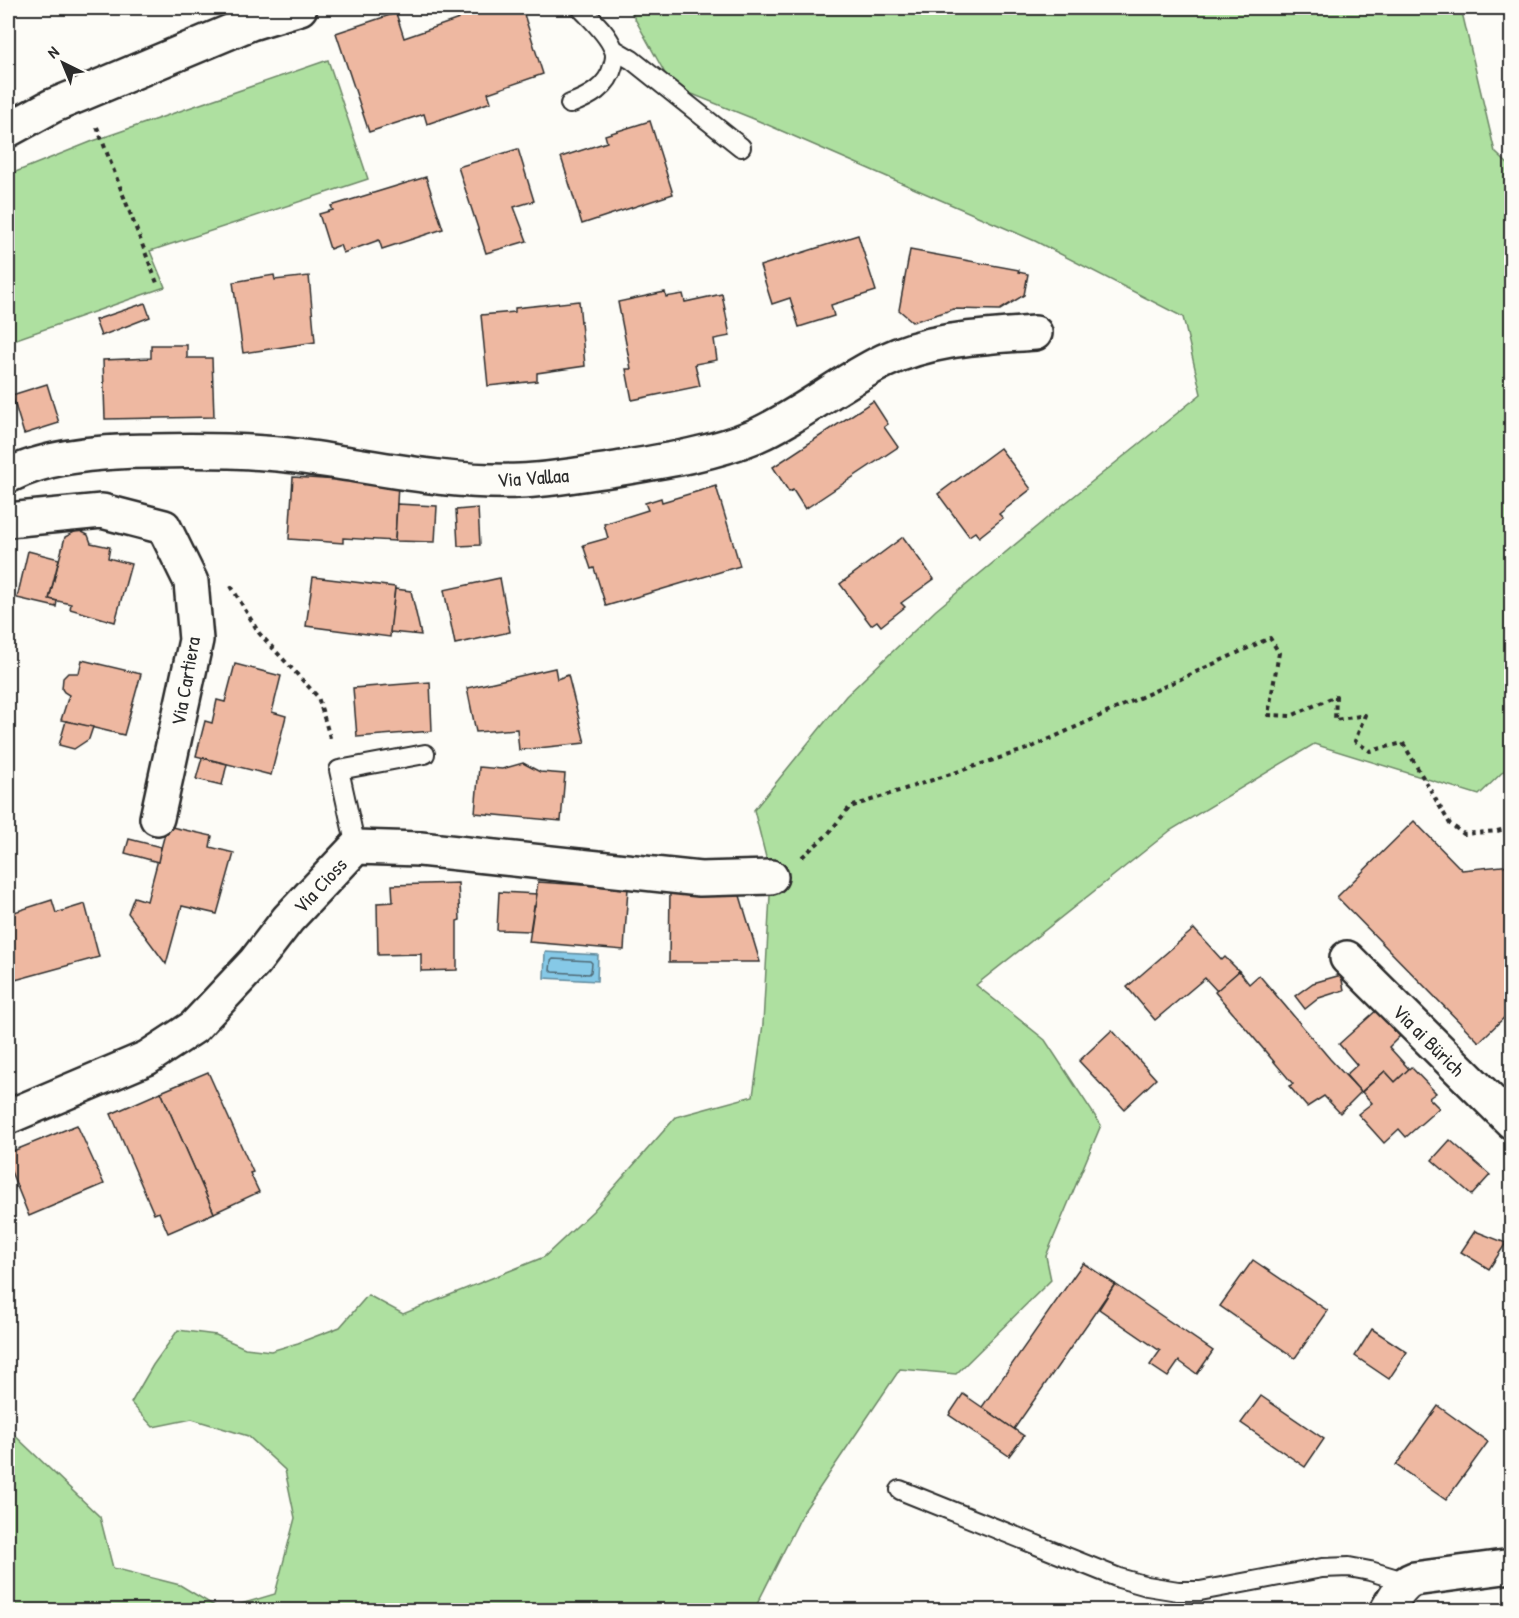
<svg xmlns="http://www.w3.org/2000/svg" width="1519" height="1618" font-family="'Patrick Hand',sans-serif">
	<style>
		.green { fill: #aee0a0; stroke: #6c8666; stroke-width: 1.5 }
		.water { fill: #86c9e7; stroke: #628a9c; stroke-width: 1.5 }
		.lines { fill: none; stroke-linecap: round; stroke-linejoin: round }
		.shore { stroke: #4f6a76; stroke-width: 1.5 }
		.building { fill: #eeb8a1; stroke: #2b2b2b; stroke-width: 1.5 }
		.lane-casing { stroke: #2b2b2b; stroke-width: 22 }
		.street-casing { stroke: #2b2b2b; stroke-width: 38 }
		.path { stroke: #2b2b2b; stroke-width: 4; stroke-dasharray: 4.5 4.5; stroke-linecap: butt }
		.lane { stroke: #fdfcf7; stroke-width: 18 }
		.street { stroke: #fdfcf7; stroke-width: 33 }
		.labels { text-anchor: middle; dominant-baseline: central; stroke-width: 5; stroke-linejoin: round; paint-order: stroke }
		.street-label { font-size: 20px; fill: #2b2b2b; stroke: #fdfcf7 }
	</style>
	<rect width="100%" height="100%" fill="#fdfcf7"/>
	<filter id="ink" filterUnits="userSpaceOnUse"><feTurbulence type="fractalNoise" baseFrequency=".0167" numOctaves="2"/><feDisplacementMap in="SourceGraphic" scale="12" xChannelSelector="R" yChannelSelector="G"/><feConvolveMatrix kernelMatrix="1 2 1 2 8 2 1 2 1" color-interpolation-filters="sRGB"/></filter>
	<g filter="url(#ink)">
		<!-- green -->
		<g class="green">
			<path d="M 629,8 L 1461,8 L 1495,152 L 1511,167 L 1511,764 L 1479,795 L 1314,744 L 1171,830 L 976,985 L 1045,1040 L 1101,1125 L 1046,1256 L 1051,1280 L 956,1374 L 900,1369 L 804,1511 L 754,1610 L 8,1610 L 8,1429 L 100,1517 L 113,1568 L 180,1585 L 221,1610 L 275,1594 L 295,1518 L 285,1470 L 248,1436 L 192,1419 L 153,1427 L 131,1403 L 153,1365 L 178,1330 L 216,1335 L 245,1348 L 271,1351 L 298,1343 L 340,1327 L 368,1295 L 403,1314 L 544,1257 L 593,1211 L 676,1117 L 753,1096 L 763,1024 L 771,877 L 754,810 L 846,696 L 936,610 L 1053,513 L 1201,394 L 1183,317 L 1035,241 L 754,119 L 672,86 Z"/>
			<path d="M 328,60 L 368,179 L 150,251 L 165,287 L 8,342 L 8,175 L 93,141 Z"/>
		</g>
		<!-- water -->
		<path class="water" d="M 545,952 L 598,955 L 597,981 L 544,978 Z"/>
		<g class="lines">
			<!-- shore -->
			<path class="shore" d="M 553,959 L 590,961 L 592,963 L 591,972 L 589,974 L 552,972 L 550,970 L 551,961 Z"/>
		</g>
		<!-- building -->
		<g class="building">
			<path d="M 456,8 L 522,8 L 543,74 L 488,93 L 491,102 L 427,124 L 424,114 L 369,132 L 336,33 L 396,13 L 404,38 L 459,19 Z"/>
			<path d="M 650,121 L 673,194 L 582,224 L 561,157 L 607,142 L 605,135 Z"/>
			<path d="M 518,149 L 534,201 L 514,207 L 527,241 L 486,253 L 458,167 Z"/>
			<path d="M 426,177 L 443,229 L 382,249 L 379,240 L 343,253 L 340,245 L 330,249 L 319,214 L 333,210 L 331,206 Z"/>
			<path d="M 858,235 L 876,291 L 831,305 L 834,316 L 799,327 L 790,298 L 772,304 L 760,266 Z"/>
			<path d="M 910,250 L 1019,270 L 1018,272 L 1028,274 L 1024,295 L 1000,310 L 954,309 L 913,322 L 899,310 Z"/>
			<path d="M 274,275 L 275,280 L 309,276 L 315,342 L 243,353 L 233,282 Z"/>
			<path d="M 665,292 L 666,297 L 683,294 L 685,302 L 722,294 L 730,336 L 714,339 L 717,360 L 695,364 L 700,386 L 632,400 L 626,369 L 631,369 L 618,302 Z"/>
			<path d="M 579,301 L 585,366 L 537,373 L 537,381 L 488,386 L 481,315 L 515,312 L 515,308 Z"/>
			<path d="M 145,303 L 150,317 L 101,336 L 95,320 Z"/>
			<path d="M 151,345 L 187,345 L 187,358 L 212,358 L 214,417 L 105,419 L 103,360 L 151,358 Z"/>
			<path d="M 47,384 L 59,423 L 24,434 L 12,395 Z"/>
			<path d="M 873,401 L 888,424 L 884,427 L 898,447 L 805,509 L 793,490 L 789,492 L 773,467 Z"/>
			<path d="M 1000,448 L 1031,489 L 999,514 L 1003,518 L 979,537 L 975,532 L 969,536 L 938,494 Z"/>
			<path d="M 293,477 L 398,484 L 395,541 L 343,538 L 343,543 L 289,539 Z"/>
			<path d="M 716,486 L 740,566 L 606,606 L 594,568 L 591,569 L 583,545 L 608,538 L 604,524 L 648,510 L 645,503 L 661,498 L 662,502 Z"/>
			<path d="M 397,504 L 437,506 L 435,542 L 395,541 Z"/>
			<path d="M 478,508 L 480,545 L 458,546 L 456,510 Z"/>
			<path d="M 78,530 L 88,535 L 91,543 L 110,547 L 108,558 L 131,564 L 115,622 L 70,609 L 71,604 L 49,599 L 65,537 Z"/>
			<path d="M 903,537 L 934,579 L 901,603 L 905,607 L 881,626 L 877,621 L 871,625 L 840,584 Z"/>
			<path d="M 28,551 L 59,559 L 49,599 L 57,601 L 56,607 L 17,598 Z"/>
			<path d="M 313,577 L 395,587 L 390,637 L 306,626 Z"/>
			<path d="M 500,578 L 510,632 L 455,644 L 444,590 Z"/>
			<path d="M 395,589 L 411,591 L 421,635 L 390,632 Z"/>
			<path d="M 82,660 L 141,674 L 124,735 L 61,720 L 69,695 L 64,692 L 62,689 L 63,678 L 68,673 L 79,673 Z"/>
			<path d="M 235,664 L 281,676 L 272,712 L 286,716 L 271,775 L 196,756 L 205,721 L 212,723 L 217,700 L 225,702 Z"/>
			<path d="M 555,668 L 557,679 L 568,675 L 585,743 L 519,750 L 517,729 L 476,732 L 467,688 Z"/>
			<path d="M 430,682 L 432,731 L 357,737 L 353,688 Z"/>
			<path d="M 66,721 L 93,727 L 89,739 L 74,749 L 59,745 Z"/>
			<path d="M 202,758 L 227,764 L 222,785 L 196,779 Z"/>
			<path d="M 523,763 L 540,772 L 565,774 L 561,821 L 475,813 L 479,767 L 502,769 Z"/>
			<path d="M 1414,821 L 1462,870 L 1512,865 L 1512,1010 L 1479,1042 L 1337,897 Z"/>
			<path d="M 167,826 L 212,836 L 210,847 L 234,853 L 217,914 L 182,906 L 166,964 L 128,913 L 134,897 L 147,901 Z"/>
			<path d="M 129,839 L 161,847 L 158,862 L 125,853 Z"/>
			<path d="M 538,882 L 628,888 L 624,950 L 529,942 Z"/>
			<path d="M 458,883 L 460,920 L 457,921 L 457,970 L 421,971 L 421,954 L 378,955 L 377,903 L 393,902 L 392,885 Z"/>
			<path d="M 670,889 L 738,889 L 760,962 L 669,962 Z"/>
			<path d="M 499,892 L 537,894 L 535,906 L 534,906 L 530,931 L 497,930 Z"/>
			<path d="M 52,900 L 56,913 L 85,904 L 99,957 L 8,982 L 8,914 Z"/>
			<path d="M 1194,929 L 1222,960 L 1225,957 L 1239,971 L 1217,991 L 1205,978 L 1155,1020 L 1127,987 Z"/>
			<path d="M 1239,971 L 1249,984 L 1259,975 L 1330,1059 L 1361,1092 L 1340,1113 L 1324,1096 L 1307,1107 L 1289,1086 L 1293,1084 L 1215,992 Z"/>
			<path d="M 1341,975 L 1344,990 L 1319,998 L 1305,1009 L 1295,996 L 1313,983 Z"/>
			<path d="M 1379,1008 L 1403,1033 L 1389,1047 L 1409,1069 L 1395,1082 L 1385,1071 L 1361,1092 L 1346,1075 L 1357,1065 L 1339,1044 Z"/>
			<path d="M 1112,1030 L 1156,1079 L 1124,1109 L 1079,1061 Z"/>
			<path d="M 1411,1067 L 1436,1093 L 1429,1098 L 1439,1108 L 1406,1137 L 1399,1129 L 1384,1143 L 1358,1114 L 1372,1103 L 1362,1092 L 1385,1071 L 1395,1082 Z"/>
			<path d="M 208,1072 L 253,1172 L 250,1173 L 259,1192 L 214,1213 L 161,1092 Z"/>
			<path d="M 161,1092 L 214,1213 L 168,1233 L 159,1212 L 154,1214 L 111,1114 Z"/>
			<path d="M 77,1125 L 104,1184 L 29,1216 L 8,1164 L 8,1153 Z"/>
			<path d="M 1450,1140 L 1490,1175 L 1472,1195 L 1432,1160 Z"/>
			<path d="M 1475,1231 L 1506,1243 L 1489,1269 L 1461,1252 Z"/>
			<path d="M 1253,1260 L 1328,1311 L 1295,1358 L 1220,1306 Z"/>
			<path d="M 1083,1263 L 1115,1284 L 1014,1429 L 982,1407 Z"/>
			<path d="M 1115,1284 L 1213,1351 L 1197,1374 L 1179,1361 L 1168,1377 L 1150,1365 L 1160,1351 L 1099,1309 Z"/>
			<path d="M 1372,1329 L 1407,1352 L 1389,1379 L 1355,1356 Z"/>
			<path d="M 963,1394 L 1024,1436 L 1009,1456 L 949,1415 Z"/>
			<path d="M 1261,1396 L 1324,1439 L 1305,1467 L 1241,1423 Z"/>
			<path d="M 1438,1406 L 1488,1442 L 1446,1500 L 1396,1465 Z"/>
		</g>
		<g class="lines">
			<defs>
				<g id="lane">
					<path d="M 615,50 L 632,60 L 741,147"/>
					<path d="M 570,104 C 589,97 608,87 613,66 C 615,60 616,53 613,48 C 607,33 592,20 581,8"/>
					<path d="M 356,847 L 339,770 L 425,754"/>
					<path d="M 900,1490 L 1119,1578 L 1147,1586 L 1178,1591 L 1200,1591 L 1322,1568 L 1349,1567 L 1370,1571 L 1407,1582"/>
				</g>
				<g id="street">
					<path d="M 8,130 L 52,106 L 84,93 L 251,23 L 300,8"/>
					<path d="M 8,476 C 48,455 108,451 153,451 C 198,450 242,450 287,455 C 308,457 329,461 350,464 C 406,473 463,483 520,481 C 550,480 580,474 610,470 C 658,462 709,455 755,436 C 800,416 840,382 884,361 C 932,338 984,337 1035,333"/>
					<path d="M 8,520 L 102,511 L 164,527 L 191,582 L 196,640 L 157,818"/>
					<path d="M 1347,958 L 1512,1122"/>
					<path d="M 8,1117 L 147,1058 L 194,1027 L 255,962 L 288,919 L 356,847 L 420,849 L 700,879 L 771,877"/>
					<path d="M 1387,1610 C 1394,1599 1400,1584 1414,1579 L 1512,1566"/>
				</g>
			</defs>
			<!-- lane casing -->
			<use href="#lane" class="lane-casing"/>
			<!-- street casing -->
			<use href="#street" class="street-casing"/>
			<!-- path -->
			<g class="path">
				<path d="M 97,127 L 157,283"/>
				<path d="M 231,586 L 259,633 L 318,697 L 331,741"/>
				<path d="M 802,857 L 827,835 L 850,807 L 1030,748 L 1270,638 L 1279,653 L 1268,715 L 1291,716 L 1336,696 L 1335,720 L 1365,715 L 1355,741 L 1370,751 L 1403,743 L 1450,824 L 1464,834 L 1497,831 L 1512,827"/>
			</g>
			<!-- lane -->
			<use href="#lane" class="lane"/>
			<!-- street -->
			<use href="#street" class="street"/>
		</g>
	</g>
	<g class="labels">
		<!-- street labels -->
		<g class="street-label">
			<text transform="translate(533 477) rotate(-4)">Via Vallaa</text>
			<text transform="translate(185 681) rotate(-80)">Via Cartiera</text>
			<text transform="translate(320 885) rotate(-47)">Via Cioss</text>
			<text transform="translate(1429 1040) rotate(45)">Via ai Bürich</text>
		</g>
	</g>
	<!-- margin -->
	<rect width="1519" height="1618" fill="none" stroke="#fdfcf7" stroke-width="30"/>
	<rect x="15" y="15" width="1489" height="1588" fill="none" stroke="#2b2b2b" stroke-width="2" filter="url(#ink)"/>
	<!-- north arrow -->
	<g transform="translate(63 63) rotate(317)" stroke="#fdfcf7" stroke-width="4.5" paint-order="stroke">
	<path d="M0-4.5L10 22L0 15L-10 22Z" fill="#2b2b2b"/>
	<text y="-9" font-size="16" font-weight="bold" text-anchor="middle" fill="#2b2b2b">N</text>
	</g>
</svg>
